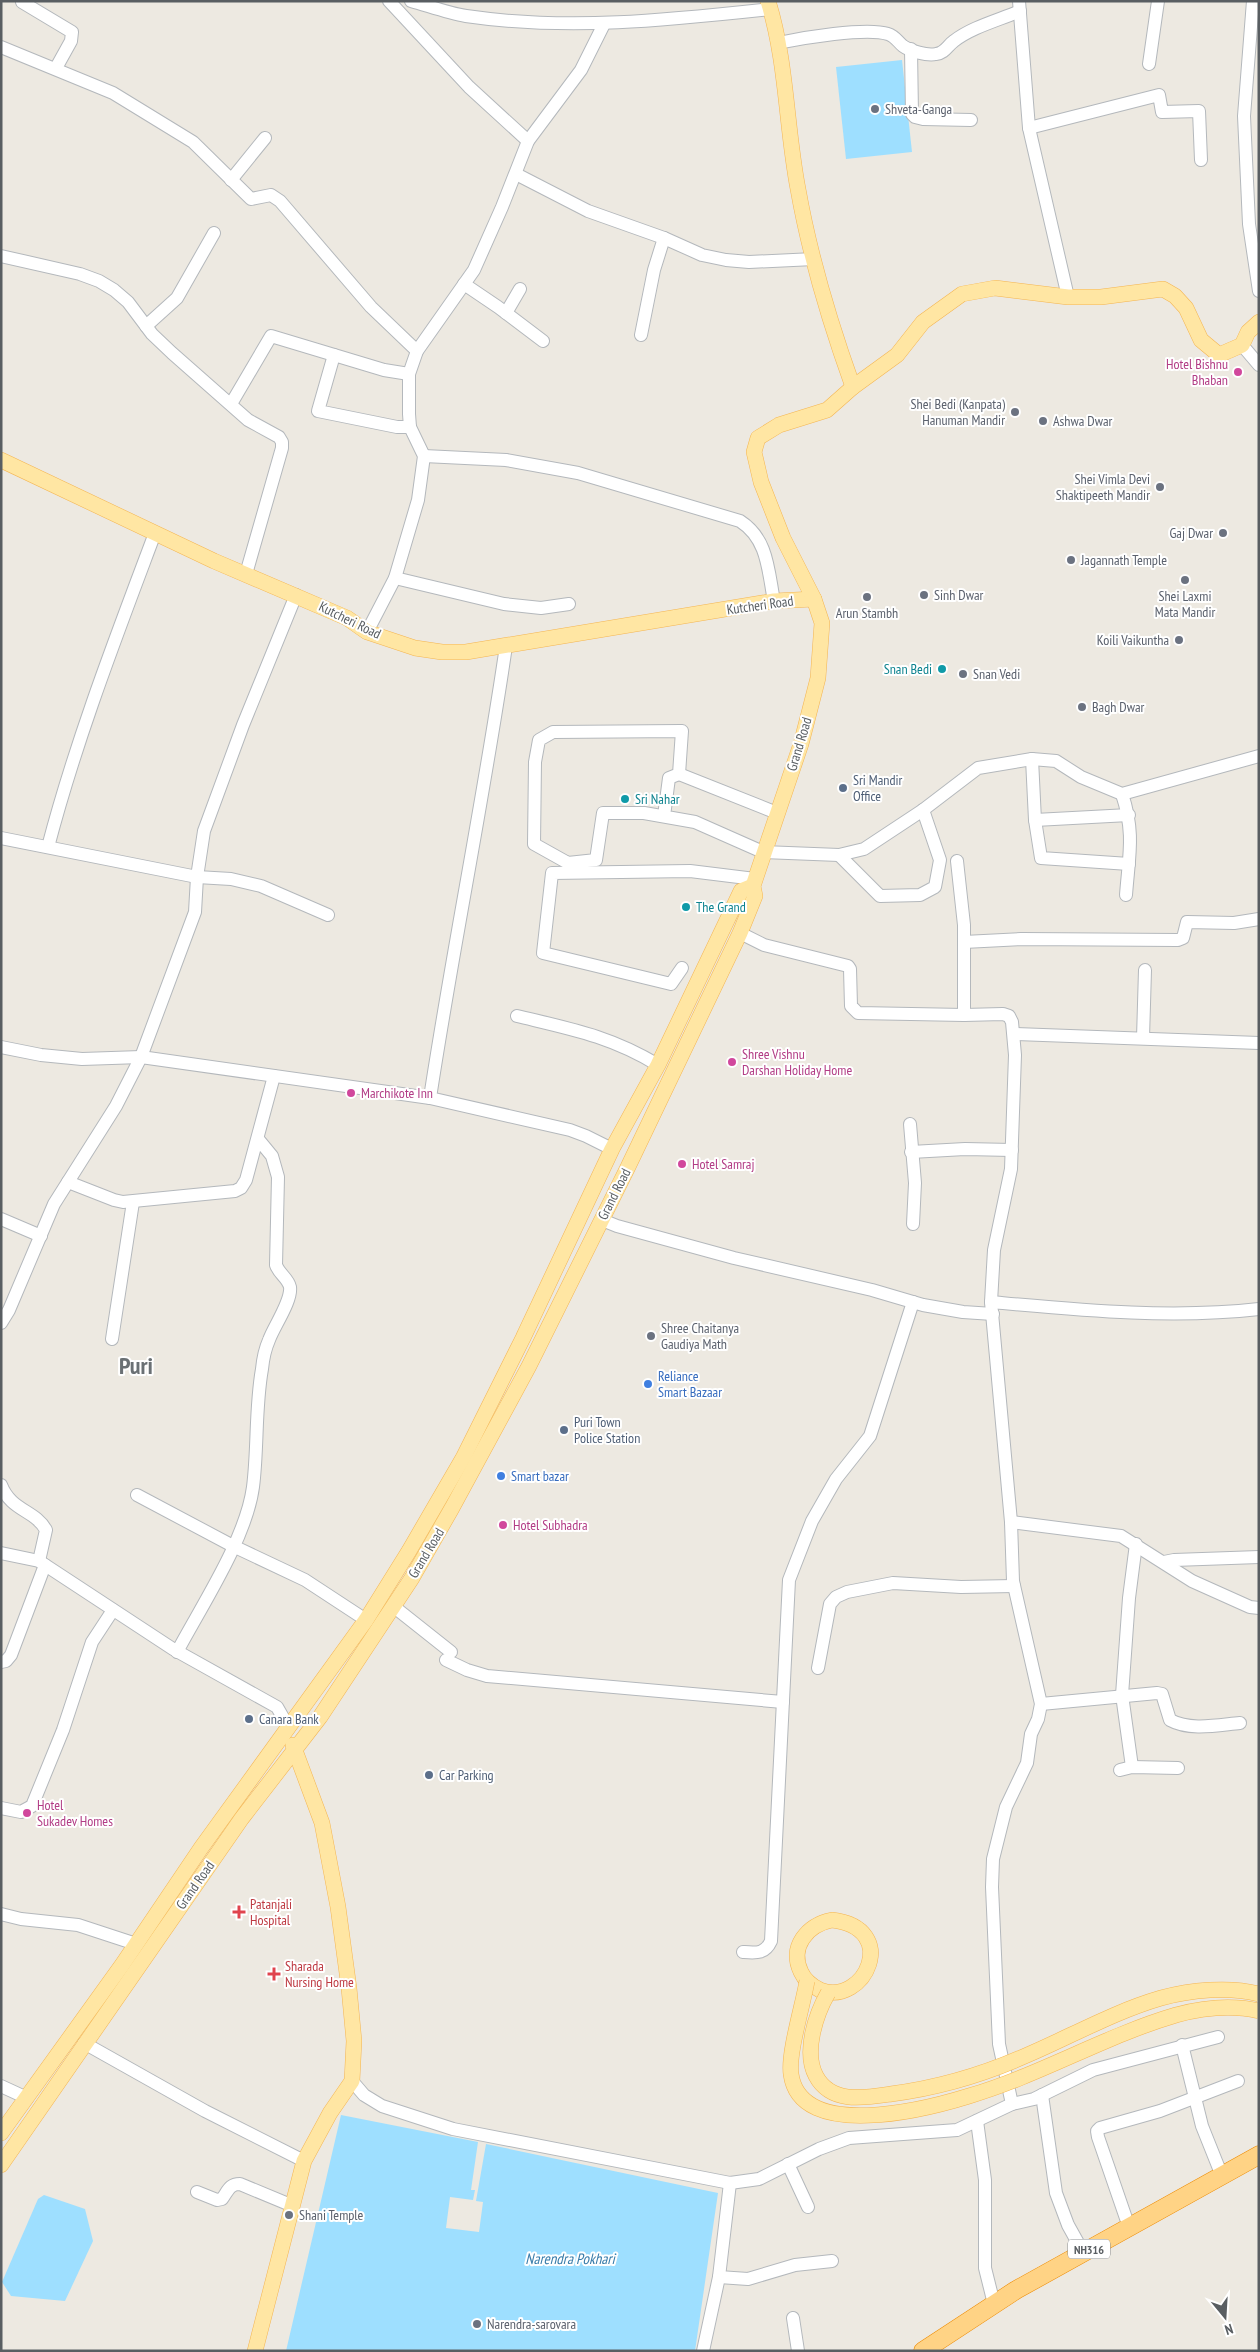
<svg xmlns="http://www.w3.org/2000/svg" width="1260" height="2352" font-family="'PT Sans Narrow',sans-serif">
	<style>
		.water { fill: #9edfff }
		.lines { fill: none; stroke-linecap: round; stroke-linejoin: round }
		.minor-casing { stroke: #b4b8bc; stroke-width: 14 }
		.major-casing { stroke: #f4b552; stroke-width: 16 }
		.highway-casing { stroke: #ed8a00; stroke-width: 19 }
		.minor { stroke: #fff; stroke-width: 12 }
		.major { stroke: #ffe6a3; stroke-width: 15 }
		.highway { stroke: #ffd385; stroke-width: 18 }
		.major-bridge-casing { stroke: #f4b552; stroke-width: 16; stroke-linecap: butt }
		.major-bridge { stroke: #ffe6a3; stroke-width: 15 }
		.worship-dot { fill: #6b7280; stroke: #fff; stroke-width: 2 }
		.hotel-dot { fill: #d1479c; stroke: #fff; stroke-width: 2 }
		.culture-dot { fill: #0f9aa8; stroke: #fff; stroke-width: 2 }
		.service-dot { fill: #5c6f8a; stroke: #fff; stroke-width: 2 }
		.shop-dot { fill: #3f7fe0; stroke: #fff; stroke-width: 2 }
		.health-dot { fill: #e0444e; stroke: #fff; stroke-width: 2 }
		.labels { text-anchor: middle; dominant-baseline: central; stroke-width: 4; stroke-linejoin: round; paint-order: stroke }
		.shield { fill: #fff; stroke: #8b8e91; stroke-width: 1 }
		.shield-label { font-size: 12px; font-weight: bold; fill: #595e62 }
		.worship-label { font-size: 14px; fill: #5b616d; stroke: #fff; text-anchor: start }
		.hotel-label { font-size: 14px; fill: #b23c85; stroke: #fff; text-anchor: start }
		.street-label { font-size: 14px; fill: #595e62; stroke: #fff }
		.culture-label { font-size: 14px; fill: #0d838f; stroke: #fff; text-anchor: start }
		.service-label { font-size: 14px; fill: #4e5e75; stroke: #fff; text-anchor: start }
		.shop-label { font-size: 14px; fill: #366cbe; stroke: #fff; text-anchor: start }
		.health-label { font-size: 14px; fill: #be3a42; stroke: #fff; text-anchor: start }
		.water-label { font-size: 15px; font-style: italic; fill: #387caa; stroke: #fff }
		.town-label { font-size: 24px; font-weight: bold; fill: #6a7074; stroke: #fff }
	</style>
	<rect width="100%" height="100%" fill="#ede9e1"/>
	<!-- water -->
	<g class="water">
		<path d="M 902,60 L 912,152 L 846,159 L 836,67 Z"/>
		<path d="M 341,2115 L 478,2142 L 471,2190 L 475,2190 L 473,2200 L 450,2197 L 446,2228 L 479,2232 L 483,2202 L 476,2201 L 486,2144 L 718,2193 L 695,2351 L 286,2351 Z"/>
		<path d="M 44,2195 L 85,2209 L 93,2241 L 65,2301 L 11,2296 L 2,2282 L 38,2199 Z"/>
	</g>
	<g class="lines">
		<defs>
			<g id="minor">
				<path d="M 389,1 L 469,87 L 528,141"/>
				<path d="M 411,1 C 429,6 448,13 466,16 C 568,31 669,20 771,9"/>
				<path d="M 1019,1 L 1029,128 L 1068,297"/>
				<path d="M 1253,1 L 1244,116 L 1249,224 L 1259,291"/>
				<path d="M 22,2 L 72,32 L 71,41 L 56,68"/>
				<path d="M 778,43 C 802,38 866,27 888,34 C 895,36 898,42 903,46 C 910,51 927,56 936,54 C 945,53 947,46 954,41 C 972,27 999,20 1020,11"/>
				<path d="M 1,47 L 113,93 L 193,142 L 251,199 L 271,195 L 280,201 L 371,307 L 417,351"/>
				<path d="M 911,49 L 912,114 L 915,117 L 923,119 L 971,120"/>
				<path d="M 1149,64 L 1158,1"/>
				<path d="M 1029,128 L 1159,95 L 1162,112 L 1199,111 L 1201,160"/>
				<path d="M 516,174 L 588,211 L 664,238 L 702,255 L 726,260 L 749,262 L 814,259"/>
				<path d="M 231,180 L 265,138"/>
				<path d="M 1,256 L 80,274 L 99,281 L 114,290 L 128,302 L 152,334 L 172,353 L 248,420 L 279,437 L 282,442 L 282,448 L 246,574"/>
				<path d="M 464,284 L 498,307 L 543,341"/>
				<path d="M 506,313 L 520,289"/>
				<path d="M 146,326 L 177,298 L 214,233"/>
				<path d="M 641,335 L 654,270 L 664,238"/>
				<path d="M 1242,345 L 1259,365"/>
				<path d="M 334,355 L 318,411 L 397,427 L 410,427"/>
				<path d="M 231,404 L 271,336 L 384,370 L 409,374"/>
				<path d="M 424,456 L 506,460 L 578,473 L 740,521 C 768,539 768,570 774,601"/>
				<path d="M 395,578 L 504,604 L 541,608 L 569,604"/>
				<path d="M 367,632 L 395,578 L 418,500 L 424,456 L 410,427 L 409,414 L 409,374 L 417,351 L 474,270 L 502,207 L 528,141 L 581,70 L 604,24"/>
				<path d="M 1032,759 L 1035,820 L 1041,858 L 1129,864"/>
				<path d="M 679,774 L 777,813"/>
				<path d="M 1122,794 C 1135,833 1129,855 1126,895"/>
				<path d="M 664,816 L 669,778 L 679,774 L 682,731 L 553,732 L 539,740 L 535,762 L 534,844 L 568,863 L 596,860 L 603,813 L 644,813 L 695,822 L 763,852 L 839,855 L 864,849 L 923,810 L 978,768 L 1032,759 L 1056,761 L 1081,777 L 1122,794 L 1259,756"/>
				<path d="M 1035,820 L 1129,815"/>
				<path d="M 1,838 L 197,877 L 231,879 L 261,886 L 328,915"/>
				<path d="M 48,847 C 76,740 116,637 155,533"/>
				<path d="M 839,855 L 880,896 L 920,895 L 935,887 L 940,860 L 923,810"/>
				<path d="M 957,861 L 964,925 L 964,1015"/>
				<path d="M 964,942 L 1021,939 L 1178,940 L 1183,938 L 1187,922 L 1234,923 L 1259,919"/>
				<path d="M 682,968 L 671,984 L 543,953 L 552,873 L 690,871 L 755,879"/>
				<path d="M 517,1016 C 571,1029 610,1036 658,1065"/>
				<path d="M 1014,1034 L 1259,1043"/>
				<path d="M 1143,1038 L 1145,970"/>
				<path d="M 1,1047 L 41,1055 L 82,1059 L 141,1057 L 430,1098 L 570,1130 L 586,1136 L 612,1149"/>
				<path d="M 430,1098 C 453,947 484,797 506,646"/>
				<path d="M 910,1124 L 915,1183 L 913,1224"/>
				<path d="M 911,1152 L 965,1149 L 1012,1150"/>
				<path d="M 68,1182 L 114,1200 L 123,1202 L 235,1191 L 241,1188 L 246,1180 L 274,1076"/>
				<path d="M 1,1219 L 41,1236"/>
				<path d="M 602,1220 L 617,1226 L 734,1258 L 872,1290 L 923,1305 L 963,1312 L 993,1314"/>
				<path d="M 991,1302 C 1080,1310 1170,1319 1259,1309"/>
				<path d="M 1,1323 L 9,1310 L 54,1204 L 116,1106 L 141,1057 L 195,912 L 197,877 L 204,831 L 243,725 L 296,595"/>
				<path d="M 112,1339 L 133,1202"/>
				<path d="M 1,1485 C 11,1511 35,1510 46,1530 L 39,1561"/>
				<path d="M 137,1495 L 233,1546 L 305,1580 L 366,1620"/>
				<path d="M 1011,1522 L 1121,1536 L 1192,1581 L 1250,1607 L 1259,1608"/>
				<path d="M 1,1553 L 39,1561 L 173,1649 L 277,1707 L 289,1728"/>
				<path d="M 1164,1562 L 1174,1560 L 1259,1557"/>
				<path d="M 393,1606 L 451,1652"/>
				<path d="M 177,1652 C 202,1605 246,1539 253,1487 C 258,1448 255,1408 262,1369 C 263,1359 265,1349 269,1340 C 274,1326 292,1301 290,1287 C 288,1278 279,1274 276,1265 L 278,1177 L 272,1156 L 258,1139"/>
				<path d="M 446,1660 L 467,1670 L 487,1676 L 783,1702"/>
				<path d="M 1,1662 L 6,1661 L 11,1655 L 45,1565"/>
				<path d="M 818,1668 L 830,1604 L 836,1597 L 847,1592 L 893,1583 L 961,1587 L 1014,1586"/>
				<path d="M 1041,1704 L 1157,1693 L 1162,1694 L 1170,1720 C 1190,1731 1218,1725 1240,1723"/>
				<path d="M 1132,1767 L 1122,1695 L 1129,1598 L 1136,1544"/>
				<path d="M 1120,1770 L 1132,1767 L 1178,1768"/>
				<path d="M 1,1808 L 21,1812 L 32,1806 L 63,1730 L 92,1642 L 113,1610"/>
				<path d="M 1,1914 L 21,1919 L 78,1925 L 136,1944"/>
				<path d="M 743,1952 C 757,1953 765,1954 771,1941 L 789,1580 L 812,1521 L 836,1479 L 870,1436 L 913,1302"/>
				<path d="M 84,2043 L 205,2111 L 304,2161"/>
				<path d="M 1182,2045 L 1202,2126 L 1222,2176"/>
				<path d="M 352,2081 L 364,2095 L 382,2106 L 453,2129 L 730,2183 L 759,2179 L 819,2149 L 849,2138 L 957,2130 L 1012,2104 L 999,2044 L 992,1887 L 993,1859 L 1006,1807 L 1027,1763 L 1031,1734 L 1038,1719 L 1041,1704 L 1013,1581 L 1011,1522 L 991,1302 L 994,1250 L 1011,1169 L 1015,1055 L 1012,1022 L 1009,1016 L 1003,1014 L 964,1015 L 858,1013 L 851,1006 L 850,969 L 848,966 L 764,945 L 740,933"/>
				<path d="M 1,2086 L 27,2098"/>
				<path d="M 1042,2095 L 1056,2193 L 1068,2225 L 1083,2252"/>
				<path d="M 1012,2104 L 1034,2099 L 1093,2070 L 1218,2037"/>
				<path d="M 977,2121 L 985,2180 L 985,2268 L 994,2304"/>
				<path d="M 788,2164 L 808,2207"/>
				<path d="M 197,2192 L 217,2200 L 222,2199 C 228,2191 229,2184 240,2184 L 293,2206"/>
				<path d="M 1129,2227 L 1098,2137 L 1097,2131 L 1100,2128 L 1160,2111 L 1238,2081"/>
				<path d="M 719,2277 L 748,2279 L 795,2265 L 832,2261"/>
				<path d="M 793,2318 L 798,2351"/>
				<path d="M 703,2351 L 719,2277 L 730,2183"/>
			</g>
			<g id="major">
				<path d="M 768,1 C 787,62 786,127 798,189 C 810,257 830,323 853,387"/>
				<path d="M 1,460 L 214,561 L 347,618 L 367,632 L 415,648 L 442,652 L 466,652 L 774,601 L 814,599"/>
				<path d="M 832,1920 C 901,1928 865,2007 820,1990 C 812,1986 805,1981 801,1972 C 789,1947 807,1925 832,1920 Z"/>
				<path d="M 1,2133 L 122,1965 L 201,1848 L 366,1620 L 409,1551 L 463,1458 L 523,1338 L 612,1149 L 658,1065 L 741,891 L 753,886"/>
				<path d="M 1,2165 L 242,1818 L 320,1717 L 412,1578 L 452,1508 L 529,1366 L 627,1169 L 740,933 L 755,896 L 753,886 L 801,744 L 818,678 L 822,623 L 814,599 L 783,538 L 761,482 L 754,452 L 758,438 L 779,425 L 827,410 L 853,387 L 897,355 L 923,322 L 962,294 L 995,288 L 1068,297 L 1101,297 L 1163,289 L 1175,296 L 1186,308 L 1201,340 L 1219,355 L 1242,345 L 1248,332 L 1259,322"/>
				<path d="M 255,2351 L 304,2161 L 330,2113 L 352,2081 L 354,2041 L 349,1988 L 338,1907 L 322,1823 L 293,1745"/>
			</g>
			<path id="highway" d="M 923,2351 L 1016,2290 L 1259,2155"/>
		</defs>
		<!-- minor casing -->
		<use href="#minor" class="minor-casing"/>
		<!-- major casing -->
		<use href="#major" class="major-casing"/>
		<!-- highway casing -->
		<use href="#highway" class="highway-casing"/>
		<!-- minor -->
		<use href="#minor" class="minor"/>
		<!-- major -->
		<use href="#major" class="major"/>
		<!-- highway -->
		<use href="#highway" class="highway"/>
		<defs>
			<g id="major-bridge">
				<path d="M 807,1981 C 803,2005 788,2053 791,2074 C 800,2142 927,2109 969,2096 C 1040,2075 1105,2036 1176,2015 C 1202,2008 1233,2005 1259,2011"/>
				<path d="M 828,1993 C 816,2014 803,2052 816,2076 C 831,2104 864,2098 891,2094 C 937,2088 982,2075 1025,2056 C 1070,2037 1113,2012 1161,1998 C 1190,1990 1229,1986 1259,1994"/>
			</g>
		</defs>
		<!-- major-bridge casing -->
		<use href="#major-bridge" class="major-bridge-casing"/>
		<!-- major-bridge -->
		<use href="#major-bridge" class="major-bridge"/>
	</g>
	<!-- markers -->
	<g class="worship-dot">
		<circle cx="875" cy="109" r="5"/>
		<circle cx="1015" cy="412" r="5"/>
		<circle cx="1043" cy="421" r="5"/>
		<circle cx="1160" cy="487" r="5"/>
		<circle cx="1223" cy="533" r="5"/>
		<circle cx="1071" cy="560" r="5"/>
		<circle cx="1185" cy="580" r="5"/>
		<circle cx="924" cy="595" r="5"/>
		<circle cx="867" cy="597" r="5"/>
		<circle cx="1179" cy="640" r="5"/>
		<circle cx="963" cy="674" r="5"/>
		<circle cx="1082" cy="707" r="5"/>
		<circle cx="651" cy="1336" r="5"/>
		<circle cx="289" cy="2215" r="5"/>
		<circle cx="477" cy="2324" r="5"/>
	</g>
	<g class="hotel-dot">
		<circle cx="1238" cy="372" r="5"/>
		<circle cx="732" cy="1062" r="5"/>
		<circle cx="351" cy="1093" r="5"/>
		<circle cx="682" cy="1164" r="5"/>
		<circle cx="503" cy="1525" r="5"/>
		<circle cx="27" cy="1813" r="5"/>
	</g>
	<g class="culture-dot">
		<circle cx="942" cy="669" r="5"/>
		<circle cx="625" cy="799" r="5"/>
		<circle cx="686" cy="907" r="5"/>
	</g>
	<g class="service-dot">
		<circle cx="843" cy="788" r="5"/>
		<circle cx="564" cy="1430" r="5"/>
		<circle cx="249" cy="1719" r="5"/>
		<circle cx="429" cy="1775" r="5"/>
	</g>
	<g class="shop-dot">
		<circle cx="648" cy="1384" r="5"/>
		<circle cx="501" cy="1476" r="5"/>
	</g>
	<g class="health-dot">
		<path d="M236.5 1904.5h5v5h5v5h-5v5h-5v-5h-5v-5h5z"/>
		<path d="M271.5 1966.5h5v5h5v5h-5v5h-5v-5h-5v-5h5z"/>
	</g>
	<g class="labels">
		<!-- shield labels -->
		<rect class="shield" x="1068" y="2239.5" width="42" height="19" rx="4"/>
		<g class="shield-label">
			<text x="1089" y="2249">NH316</text>
		</g>
		<!-- worship labels -->
		<g class="worship-label">
			<text x="885" y="109">Shveta-Ganga</text>
			<text x="1005" y="404" text-anchor="end">Shei Bedi (Kanpata)<tspan x="1005" dy="16">Hanuman Mandir</tspan></text>
			<text x="1053" y="421">Ashwa Dwar</text>
			<text x="1150" y="479" text-anchor="end">Shei Vimla Devi<tspan x="1150" dy="16">Shaktipeeth Mandir</tspan></text>
			<text x="1213" y="533" text-anchor="end">Gaj Dwar</text>
			<text x="1081" y="560">Jagannath Temple</text>
			<text x="934" y="595">Sinh Dwar</text>
			<text x="1185" y="596" text-anchor="middle">Shei Laxmi<tspan x="1185" dy="16">Mata Mandir</tspan></text>
			<text x="867" y="613" text-anchor="middle">Arun Stambh</text>
			<text x="1169" y="640" text-anchor="end">Koili Vaikuntha</text>
			<text x="973" y="674">Snan Vedi</text>
			<text x="1092" y="707">Bagh Dwar</text>
			<text x="661" y="1328">Shree Chaitanya<tspan x="661" dy="16">Gaudiya Math</tspan></text>
			<text x="299" y="2215">Shani Temple</text>
			<text x="487" y="2324">Narendra-sarovara</text>
		</g>
		<!-- hotel labels -->
		<g class="hotel-label">
			<text x="1228" y="364" text-anchor="end">Hotel Bishnu<tspan x="1228" dy="16">Bhaban</tspan></text>
			<text x="742" y="1054">Shree Vishnu<tspan x="742" dy="16">Darshan Holiday Home</tspan></text>
			<text x="361" y="1093">Marchikote Inn</text>
			<text x="692" y="1164">Hotel Samraj</text>
			<text x="513" y="1525">Hotel Subhadra</text>
			<text x="37" y="1805">Hotel<tspan x="37" dy="16">Sukadev Homes</tspan></text>
		</g>
		<!-- street labels -->
		<g class="street-label">
			<text transform="translate(760 605) rotate(-8)">Kutcheri Road</text>
			<text transform="translate(350 620) rotate(26)">Kutcheri Road</text>
			<text transform="translate(799 744) rotate(-73)">Grand Road</text>
			<text transform="translate(614 1194) rotate(-63)">Grand Road</text>
			<text transform="translate(426 1553) rotate(-59)">Grand Road</text>
			<text transform="translate(195 1885) rotate(-55)">Grand Road</text>
		</g>
		<!-- culture labels -->
		<g class="culture-label">
			<text x="932" y="669" text-anchor="end">Snan Bedi</text>
			<text x="635" y="799">Sri Nahar</text>
			<text x="696" y="907">The Grand</text>
		</g>
		<!-- service labels -->
		<g class="service-label">
			<text x="853" y="780">Sri Mandir<tspan x="853" dy="16">Office</tspan></text>
			<text x="574" y="1422">Puri Town<tspan x="574" dy="16">Police Station</tspan></text>
			<text x="259" y="1719">Canara Bank</text>
			<text x="439" y="1775">Car Parking</text>
		</g>
		<!-- shop labels -->
		<g class="shop-label">
			<text x="658" y="1376">Reliance<tspan x="658" dy="16">Smart Bazaar</tspan></text>
			<text x="511" y="1476">Smart bazar</text>
		</g>
		<!-- health labels -->
		<g class="health-label">
			<text x="250" y="1904">Patanjali<tspan x="250" dy="16">Hospital</tspan></text>
			<text x="285" y="1966">Sharada<tspan x="285" dy="16">Nursing Home</tspan></text>
		</g>
		<!-- water labels -->
		<g class="water-label">
			<text x="570" y="2258">Narendra Pokhari</text>
		</g>
		<!-- town labels -->
		<g class="town-label">
			<text x="136" y="1365">Puri</text>
		</g>
	</g>
	<!-- border -->
	<rect width="1260" height="2352" fill="none" stroke="#595e62" stroke-width="5"/>
	<!-- north arrow -->
	<g transform="translate(1225 2317) rotate(162)" stroke="#ffffff" stroke-width="4" paint-order="stroke">
	<path d="M0-4L9 19L0 12L-9 19Z" fill="#595e62"/>
	<text y="-8" font-size="14" font-weight="bold" text-anchor="middle" fill="#595e62">N</text>
	</g>
</svg>
